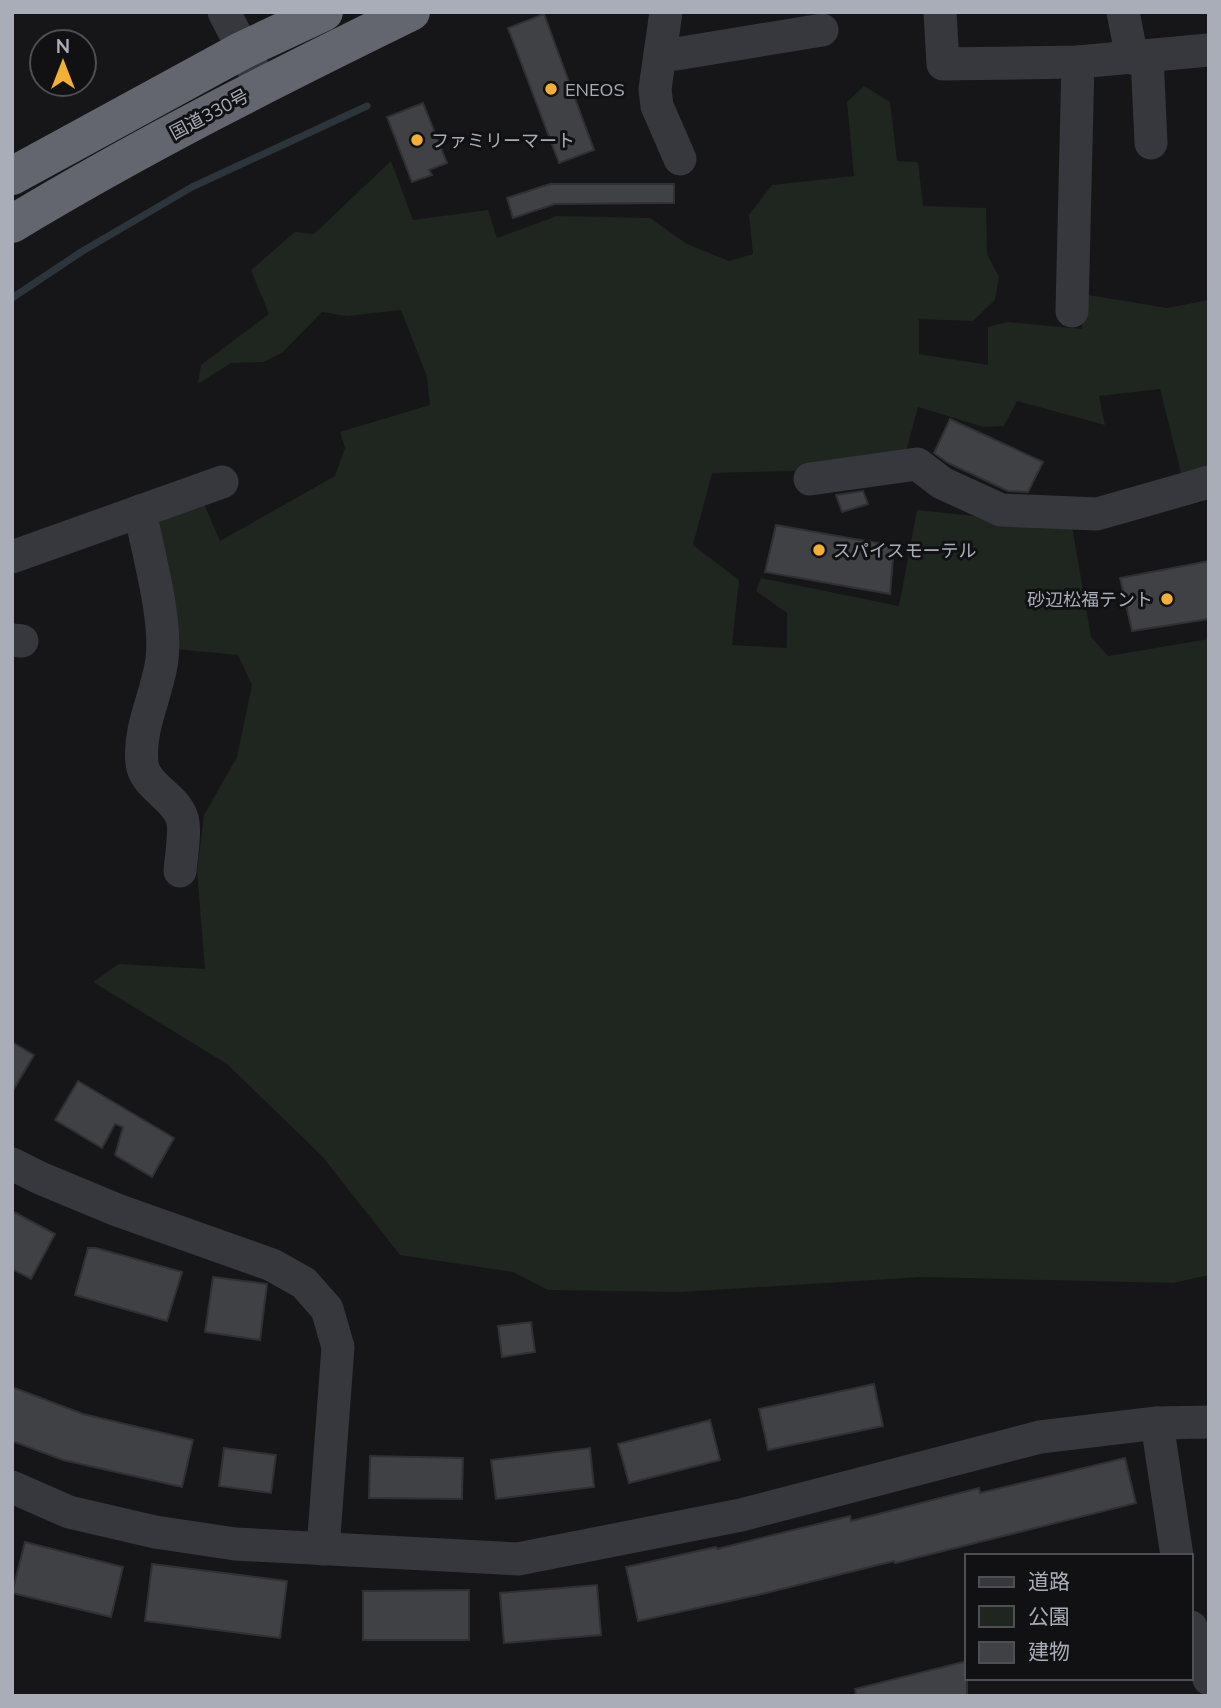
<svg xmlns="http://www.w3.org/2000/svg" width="1221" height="1708" font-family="Mulish,'Noto Sans JP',sans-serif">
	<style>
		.green { fill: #1e261f }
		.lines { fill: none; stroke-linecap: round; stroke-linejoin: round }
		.stream { stroke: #2c353c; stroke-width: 7 }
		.building { fill: #404145; stroke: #303034; stroke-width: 2 }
		.minor { stroke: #37383d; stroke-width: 33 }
		.highway { stroke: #63666e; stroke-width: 38 }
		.poi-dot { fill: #f2b134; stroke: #111113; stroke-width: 2.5 }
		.labels { text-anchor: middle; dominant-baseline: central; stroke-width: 6; stroke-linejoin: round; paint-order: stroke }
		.poi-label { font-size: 18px; fill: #a8adb8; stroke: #111113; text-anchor: start }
		.street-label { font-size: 18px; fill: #a8adb8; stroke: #111113 }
	</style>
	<rect width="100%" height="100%" fill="#161618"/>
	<!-- green -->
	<path class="green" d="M 864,86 L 890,102 L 897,161 L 918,162 L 923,206 L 986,208 L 987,254 L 999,277 L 995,300 L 973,321 L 919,319 L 919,354 L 988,365 L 988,327 L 1007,322 L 1082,329 L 1082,294 L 1167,308 L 1209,300 L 1209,470 L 1182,477 L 1160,389 L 1099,396 L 1105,425 L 1017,401 L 1004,426 L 984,427 L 918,407 L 906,452 L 822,470 L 712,473 L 693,545 L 739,580 L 732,645 L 787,648 L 787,613 L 756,591 L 761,578 L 899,606 L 917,510 L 1072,526 L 1091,637 L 1108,656 L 1209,639 L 1209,1275 L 1173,1283 L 921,1277 L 680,1292 L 548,1290 L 513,1272 L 400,1255 L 322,1156 L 227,1064 L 93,982 L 119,964 L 205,969 L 197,871 L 204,815 L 237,757 L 252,685 L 238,655 L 175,649 L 152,522 L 204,504 L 220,541 L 335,476 L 345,448 L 340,432 L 430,405 L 427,377 L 401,310 L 347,316 L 322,312 L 282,353 L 263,362 L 231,363 L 198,384 L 201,365 L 269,314 L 251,270 L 295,232 L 314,234 L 391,161 L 413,220 L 488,210 L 497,238 L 557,216 L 650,218 L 687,244 L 729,261 L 753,254 L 749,215 L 772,185 L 854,176 L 847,102 Z"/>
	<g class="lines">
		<!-- stream -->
		<path class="stream" d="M 12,298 L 81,252 L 192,187 L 367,106"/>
	</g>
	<!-- building -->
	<g class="building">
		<path d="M 544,14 L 594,150 L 559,163 L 508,28 Z"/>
		<path d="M 423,103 L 447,163 L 429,170 L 432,175 L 412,182 L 387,117 Z"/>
		<path d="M 550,184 L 674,184 L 674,203 L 555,204 L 513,218 L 507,198 Z"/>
		<path d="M 950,419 L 1043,462 L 1028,492 L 1008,491 L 948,463 L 934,453 Z"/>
		<path d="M 863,491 L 868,504 L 842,512 L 836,495 Z"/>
		<path d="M 776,525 L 894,546 L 890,594 L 765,572 Z"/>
		<path d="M 1209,561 L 1209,619 L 1132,631 L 1120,578 Z"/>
		<path d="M 12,1042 L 34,1055 L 12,1092 Z"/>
		<path d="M 78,1081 L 174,1138 L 152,1177 L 115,1155 L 123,1127 L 115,1124 L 102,1148 L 55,1120 Z"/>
		<path d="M 12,1211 L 55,1234 L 31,1279 L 12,1269 Z"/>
		<path d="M 88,1248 L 96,1248 L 182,1272 L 167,1321 L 75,1295 Z"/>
		<path d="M 213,1277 L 267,1284 L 260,1340 L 205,1332 Z"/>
		<path d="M 531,1322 L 535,1352 L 502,1357 L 498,1326 Z"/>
		<path d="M 874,1384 L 883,1426 L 768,1450 L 759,1409 Z"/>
		<path d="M 12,1387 L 83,1414 L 193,1440 L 182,1487 L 63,1460 L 12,1441 Z"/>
		<path d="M 710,1420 L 720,1460 L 629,1483 L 618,1444 Z"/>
		<path d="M 224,1448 L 276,1455 L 271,1493 L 219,1486 Z"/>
		<path d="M 590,1448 L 594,1487 L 496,1499 L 491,1460 Z"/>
		<path d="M 370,1456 L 463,1458 L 462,1499 L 369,1498 Z"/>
		<path d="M 1125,1458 L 1136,1503 L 895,1563 L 894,1561 L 762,1594 L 638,1621 L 626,1567 L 716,1547 L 717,1549 L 850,1516 L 851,1521 L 979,1488 L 980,1493 Z"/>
		<path d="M 25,1542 L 123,1567 L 111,1617 L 12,1593 Z"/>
		<path d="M 152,1564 L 287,1581 L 280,1638 L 145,1621 Z"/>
		<path d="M 597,1585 L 601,1635 L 504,1643 L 500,1593 Z"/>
		<path d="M 469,1590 L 469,1640 L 363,1640 L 363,1591 Z"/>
		<path d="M 967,1661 L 967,1696 L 856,1696 L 855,1689 Z"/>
	</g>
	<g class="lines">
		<!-- minor -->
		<g class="minor">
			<path d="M 224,12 L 262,86"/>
			<path d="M 666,12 L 655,89 L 657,106 L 680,159"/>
			<path d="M 940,12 L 943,64 L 1078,62 L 1209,50"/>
			<path d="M 1123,12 L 1132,58"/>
			<path d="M 660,54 L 676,54 L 822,30"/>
			<path d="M 1147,56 L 1151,143"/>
			<path d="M 1072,311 L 1078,62"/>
			<path d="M 810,479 L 917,464 L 942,483 L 1001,510 L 1097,514 L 1209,482"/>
			<path d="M 140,511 C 148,553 167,618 162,659 C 158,693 138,728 142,763 C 144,786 175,796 182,818 C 186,829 181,858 180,871"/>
			<path d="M 12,557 L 222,482"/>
			<path d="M 12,640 L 22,641"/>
			<path d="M 12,1164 L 40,1178 L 117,1210 L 272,1265 L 304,1283 L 327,1309 L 338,1347 L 323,1549"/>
			<path d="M 1157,1423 L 1177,1556"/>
			<path d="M 12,1487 L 69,1512 L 155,1532 L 235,1544 L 518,1559 L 741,1515 L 1040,1437 L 1157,1423 L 1209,1422"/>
			<path d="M 1191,1627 L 1209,1679"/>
		</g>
		<!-- highway -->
		<g class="highway">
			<path d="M 12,176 L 243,50 L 324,12"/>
			<path d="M 12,224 C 141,146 276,78 411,12"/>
		</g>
	</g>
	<!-- markers -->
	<g class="poi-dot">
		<circle cx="551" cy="89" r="7"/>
		<circle cx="417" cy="140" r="7"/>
		<circle cx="819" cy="550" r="7"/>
		<circle cx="1167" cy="599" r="7"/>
	</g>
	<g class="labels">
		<!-- poi labels -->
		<g class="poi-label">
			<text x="565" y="89">ENEOS</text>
			<text x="431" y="140">ファミリーマート</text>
			<text x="833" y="550">スパイスモーテル</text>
			<text x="1153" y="599" text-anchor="end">砂辺松福テント</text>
		</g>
		<!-- street labels -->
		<g class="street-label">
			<text transform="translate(209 114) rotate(-28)">国道330号</text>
		</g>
	</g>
	<!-- border -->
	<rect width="1221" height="1708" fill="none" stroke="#a8adb8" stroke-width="28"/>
	<!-- legend -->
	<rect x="965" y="1554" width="228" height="126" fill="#111113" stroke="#4d4f55" stroke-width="2"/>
	<rect x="979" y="1577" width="35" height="10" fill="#37383d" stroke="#4d4f55" stroke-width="2"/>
	<text x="1028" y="1589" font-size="21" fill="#a8adb8">道路</text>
	<rect x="979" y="1606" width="35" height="21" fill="#1e261f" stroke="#4d4f55" stroke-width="2"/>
	<text x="1028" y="1624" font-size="21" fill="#a8adb8">公園</text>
	<rect x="979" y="1642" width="35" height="21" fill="#404145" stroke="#4d4f55" stroke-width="2"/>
	<text x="1028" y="1659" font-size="21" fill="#a8adb8">建物</text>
	<!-- north arrow -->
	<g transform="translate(63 63)"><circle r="33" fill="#111113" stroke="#4d4f55" stroke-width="2"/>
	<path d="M0-5L12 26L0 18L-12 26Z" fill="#f2b134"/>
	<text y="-10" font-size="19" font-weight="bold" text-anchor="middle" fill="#a8adb8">N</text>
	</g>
</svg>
